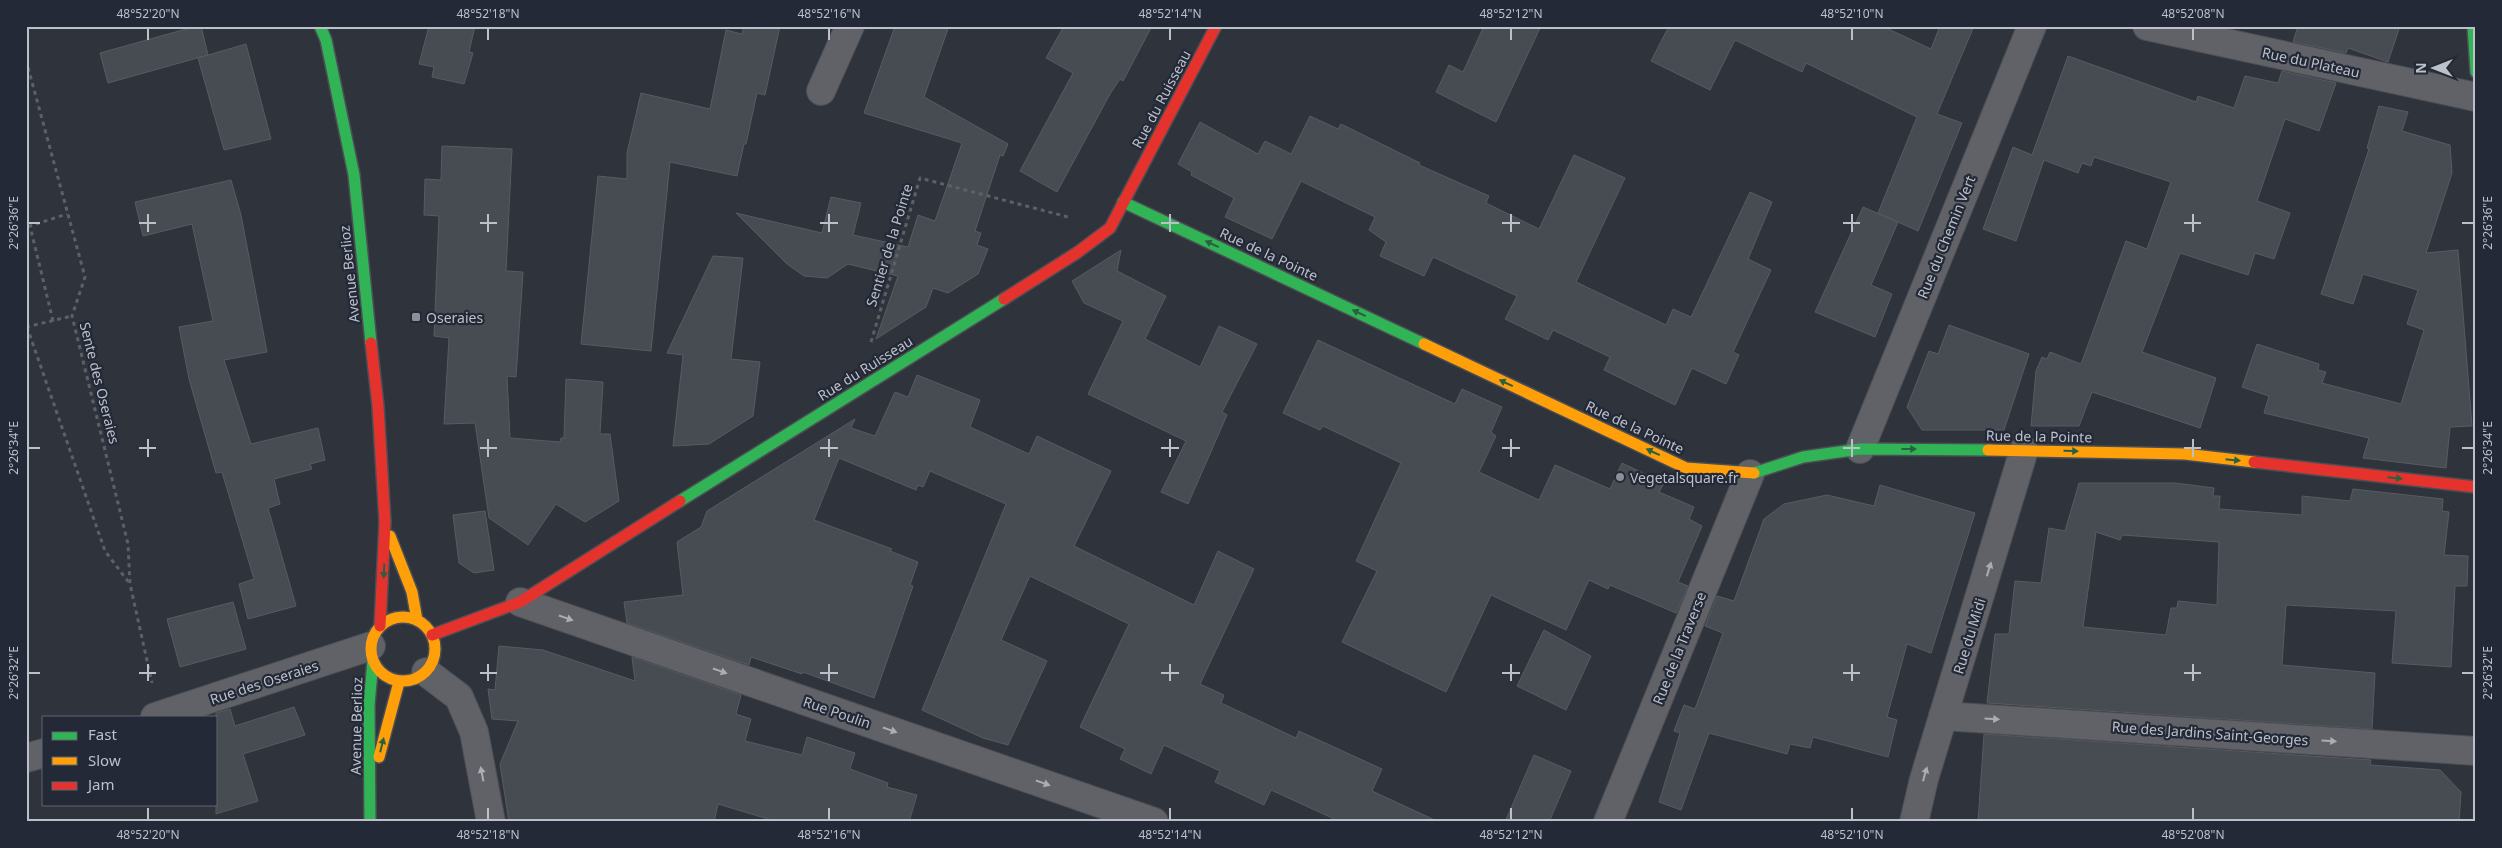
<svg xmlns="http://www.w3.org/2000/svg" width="2502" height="848" font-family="'Noto Sans',sans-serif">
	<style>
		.building { fill: #474b52; stroke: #585b62; fill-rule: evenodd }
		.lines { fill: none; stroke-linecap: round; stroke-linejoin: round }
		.street-casing { stroke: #4b4e54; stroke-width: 30 }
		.fast-casing { stroke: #4b4e54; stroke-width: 14 }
		.slow-casing { stroke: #4b4e54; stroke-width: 14 }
		.jam-casing { stroke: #4b4e54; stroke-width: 14 }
		.path { stroke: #5d6166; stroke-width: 3; stroke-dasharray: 4 4; stroke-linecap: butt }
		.street { stroke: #606268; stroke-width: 28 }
		.fast { stroke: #30b455; stroke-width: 11 }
		.slow { stroke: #ff9f0a; stroke-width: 11 }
		.jam { stroke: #e5322d; stroke-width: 11 }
		.oneway { fill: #286142 }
		.oneway2 { fill: #a9adb6 }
		.ticks { fill: none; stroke: #bbc0ca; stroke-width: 2 }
		.poi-dot { fill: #8a8f98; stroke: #232936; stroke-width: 2 }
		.labels { text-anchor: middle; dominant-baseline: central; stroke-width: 4.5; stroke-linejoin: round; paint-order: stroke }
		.street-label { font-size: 14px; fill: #bbc0ca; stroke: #232936 }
		.poi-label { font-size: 14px; fill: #bbc0ca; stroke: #232936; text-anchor: start }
		.neatline { fill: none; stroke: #bbc0ca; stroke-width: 2 }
		.ticks-label { font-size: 12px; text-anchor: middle; fill: #bbc0ca }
	</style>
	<rect width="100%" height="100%" fill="#2f333b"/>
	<!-- building -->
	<g class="building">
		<path d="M 197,26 L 201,26 L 208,55 L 108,83 L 100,53 Z"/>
		<path d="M 429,26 L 475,26 L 469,52 L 473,53 L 464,84 L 432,77 L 434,67 L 419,64 Z"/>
		<path d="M 744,26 L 780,26 L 765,95 L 757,93 L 746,144 L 744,144 L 737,176 L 670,162 L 651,351 L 581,344 L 598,176 L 627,179 L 627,153 L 641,93 L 710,109 L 726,30 L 742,34 Z"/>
		<path d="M 895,26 L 949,26 L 924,97 L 1008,144 L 1003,156 L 1000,155 L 975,231 L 981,233 L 977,245 L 988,249 L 978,274 L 948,293 L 933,288 L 926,307 L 876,339 L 898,276 L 848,264 L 827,278 L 804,276 L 787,264 L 736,213 L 822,233 L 831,197 L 861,203 L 853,235 L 908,247 L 918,215 L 935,221 L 962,143 L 864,113 Z"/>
		<path d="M 1064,26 L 1152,26 L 1123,81 L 1120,79 L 1110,94 L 1057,192 L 1020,171 L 1073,73 L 1046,58 Z"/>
		<path d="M 1484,26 L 1541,26 L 1496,122 L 1436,92 L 1449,65 L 1463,72 Z"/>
		<path d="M 1669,26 L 1882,26 L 1931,49 L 1940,26 L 1974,26 L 1937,114 L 1962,123 L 1918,231 L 1878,213 L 1917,117 L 1806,63 L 1802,72 L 1735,40 L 1710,90 L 1651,61 Z"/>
		<path d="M 2298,26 L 2400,26 L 2388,62 L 2348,48 L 2346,53 L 2293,42 Z"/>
		<path d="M 246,44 L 271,139 L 224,150 L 198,58 Z"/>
		<path d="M 2068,56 L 2196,102 L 2198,96 L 2234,108 L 2245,76 L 2278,83 L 2282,71 L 2336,83 L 2319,131 L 2285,119 L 2257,201 L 2290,213 L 2274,259 L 2255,253 L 2248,275 L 2180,253 L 2142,352 L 2216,378 L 2200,428 L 2092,392 L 2079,426 L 2031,426 L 2036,371 L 2042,357 L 2047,359 L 2050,352 L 2081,364 L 2126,241 L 2147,249 L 2171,182 L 2094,157 L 2091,166 L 2082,163 L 2078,173 L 2044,160 L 2016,241 L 1983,229 L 2013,147 L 2032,155 Z"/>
		<path d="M 2379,106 L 2408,112 L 2402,131 L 2450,145 L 2452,173 L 2426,253 L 2458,250 L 2472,426 L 2450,427 L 2446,468 L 2363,458 L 2369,438 L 2264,413 L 2269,396 L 2242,387 L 2257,344 L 2319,364 L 2318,370 L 2326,372 L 2322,383 L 2401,404 L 2424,330 L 2407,324 L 2418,290 L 2363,274 L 2353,304 L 2321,294 L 2369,149 L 2367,148 Z"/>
		<path d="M 1310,116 L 1338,129 L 1341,124 L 1420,163 L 1419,165 L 1489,196 L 1486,203 L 1539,229 L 1574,155 L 1625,178 L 1576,282 L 1666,325 L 1673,309 L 1691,317 L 1750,192 L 1772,202 L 1748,259 L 1771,270 L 1733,352 L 1739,355 L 1726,384 L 1692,368 L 1675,405 L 1604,370 L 1610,357 L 1553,330 L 1548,340 L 1505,319 L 1517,296 L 1433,257 L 1424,276 L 1380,256 L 1386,242 L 1369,230 L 1375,217 L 1301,181 L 1272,239 L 1225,217 L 1234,198 L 1191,175 L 1192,172 L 1178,164 L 1200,122 L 1258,154 L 1265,141 L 1291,154 Z"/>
		<path d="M 442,146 L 512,149 L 506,271 L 523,272 L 516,377 L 507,376 L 510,438 L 560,442 L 561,438 L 564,438 L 566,379 L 603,382 L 600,434 L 610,434 L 619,501 L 585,522 L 556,504 L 528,545 L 489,518 L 475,423 L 444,424 L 449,338 L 434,336 L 439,216 L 424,215 L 425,179 L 441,180 Z"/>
		<path d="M 231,180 L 241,215 L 267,352 L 224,360 L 251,444 L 318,428 L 325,460 L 310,464 L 312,469 L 274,479 L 280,504 L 268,508 L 296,606 L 248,619 L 239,584 L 254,579 L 222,472 L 216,473 L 189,379 L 179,327 L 213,321 L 192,224 L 143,236 L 135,202 Z"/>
		<path d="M 1863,207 L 1898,222 L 1871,285 L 1892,294 L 1875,337 L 1815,312 Z"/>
		<path d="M 1121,250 L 1117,271 L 1166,296 L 1145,339 L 1200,367 L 1219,326 L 1257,344 L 1222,412 L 1227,415 L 1188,504 L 1161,492 L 1186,441 L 1088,394 L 1123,321 L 1084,303 L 1072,281 Z"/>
		<path d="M 713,256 L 743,258 L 731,359 L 760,362 L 753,416 L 709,444 L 673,446 L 683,355 L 667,353 Z"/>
		<path d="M 1949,325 L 2029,354 L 2004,430 L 1922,430 L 1907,407 L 1929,351 L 1938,354 Z"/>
		<path d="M 1318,340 L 1455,404 L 1462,389 L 1502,407 L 1491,432 L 1496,436 L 1479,472 L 1539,500 L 1555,465 L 1610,489 L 1622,463 L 1664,483 L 1659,492 L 1694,507 L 1689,519 L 1702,526 L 1678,582 L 1688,586 L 1676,613 L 1610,585 L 1608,589 L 1589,580 L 1566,630 L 1491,595 L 1446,692 L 1342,642 L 1377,571 L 1356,561 L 1401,463 L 1323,426 L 1320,430 L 1283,413 Z"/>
		<path d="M 917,375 L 980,400 L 970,427 L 1029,454 L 1037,436 L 1111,471 L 1074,546 L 1194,605 L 1218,551 L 1254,569 L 1200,684 L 1224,695 L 1221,703 L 1296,738 L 1299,731 L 1382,769 L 1372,791 L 1439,822 L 1341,822 L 1271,790 L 1264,805 L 1215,782 L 1220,771 L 1164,745 L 1151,774 L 1120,759 L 1125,749 L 1080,727 L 1129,624 L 1030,576 L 1001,640 L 1047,661 L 1008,745 L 983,738 L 922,710 L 1006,504 L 930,471 L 923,487 L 918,485 L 916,490 L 839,458 L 814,520 L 892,549 L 890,551 L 918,562 L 910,585 L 913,586 L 874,698 L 803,672 L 802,674 L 751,657 L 749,665 L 627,623 L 624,602 L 683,595 L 677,542 L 701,527 L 707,511 L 855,419 L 851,428 L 875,436 L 895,392 L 908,397 Z"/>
		<path d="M 2079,483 L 2175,483 L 2214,488 L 2213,496 L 2220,496 L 2219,509 L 2302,515 L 2302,496 L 2350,501 L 2353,489 L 2443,499 L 2442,511 L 2449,512 L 2444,555 L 2468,556 L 2467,586 L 2455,586 L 2451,667 L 2392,663 L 2396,611 L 2286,605 L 2282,665 L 2375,673 L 2372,729 L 1987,703 L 1995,634 L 2009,634 L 2015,581 L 2041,583 L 2049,528 L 2065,531 ZM 2096,532 L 2120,540 L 2122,535 L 2219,542 L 2217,605 L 2178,601 L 2177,608 L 2171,608 L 2166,635 L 2083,627 Z"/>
		<path d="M 1880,485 L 1975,513 L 1931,653 L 1907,644 L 1887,717 L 1897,720 L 1888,757 L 1813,737 L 1810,748 L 1790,744 L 1787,754 L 1709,733 L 1681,810 L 1659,802 L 1680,733 L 1674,731 L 1684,705 L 1695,709 L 1723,633 L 1705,626 L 1717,596 L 1734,601 L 1764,519 L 1784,504 L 1827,495 L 1874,506 Z"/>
		<path d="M 485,511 L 494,570 L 474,573 L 459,563 L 453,515 Z"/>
		<path d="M 233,602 L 246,649 L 180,667 L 167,619 Z"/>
		<path d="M 1544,630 L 1591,656 L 1566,710 L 1517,686 Z"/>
		<path d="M 499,646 L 543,650 L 635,681 L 632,657 L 741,695 L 736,714 L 751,719 L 745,741 L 802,755 L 807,737 L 855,753 L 850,769 L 888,783 L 887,787 L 917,795 L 909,822 L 778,822 L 718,804 L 714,822 L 509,822 L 500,764 L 518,721 L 492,719 L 488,689 L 495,690 Z"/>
		<path d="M 294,707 L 305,735 L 243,754 L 258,801 L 216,814 L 216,713 L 230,709 L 235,726 Z"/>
		<path d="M 1984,734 L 2371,760 L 2370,765 L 2440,770 L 2461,792 L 2459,822 L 1978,822 Z"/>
		<path d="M 1534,755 L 1571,771 L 1549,822 L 1505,822 Z"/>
	</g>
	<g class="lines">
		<defs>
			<g id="street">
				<path d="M 2147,26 L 2476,97"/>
				<path d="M 821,91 L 850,26"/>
				<path d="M 1860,449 L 2032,26"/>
				<path d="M 520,602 L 1154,822"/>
				<path d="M 426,672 L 459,697 L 474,732 L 491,822"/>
				<path d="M 1943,716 L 2476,751"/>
				<path d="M 155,717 L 371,646"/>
				<path d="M 26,758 L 44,753"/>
				<path d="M 1608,822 L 1750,474"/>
				<path d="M 1914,822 L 1924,779 L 2024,450"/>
			</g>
			<g id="fast">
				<path d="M 320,26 L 326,40 L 354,175 L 371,343"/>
				<path d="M 2473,26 L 2476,72"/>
				<path d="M 1123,202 L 1424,344"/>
				<path d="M 1754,473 L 1803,457 L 1860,449 L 1988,450"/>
				<path d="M 680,501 L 1004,299"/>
				<path d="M 370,822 L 369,705 L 373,660"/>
			</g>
			<g id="slow">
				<path d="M 1424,344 L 1686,468 L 1754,473"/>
				<path d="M 1988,450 L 2185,454 L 2254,462"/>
				<path d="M 390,536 L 412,592 L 417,620"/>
				<circle cx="403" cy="649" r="32"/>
				<path d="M 379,757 L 399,682"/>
			</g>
			<g id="jam">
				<path d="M 1004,299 L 1078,252 L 1110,228 L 1216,26"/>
				<path d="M 371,343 L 378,406 L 385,522 L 380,626"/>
				<path d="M 2254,462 L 2476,487"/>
				<path d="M 432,635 L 520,602 L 680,501"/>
			</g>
		</defs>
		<!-- street casing -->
		<use href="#street" class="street-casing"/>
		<!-- fast casing -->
		<use href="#fast" class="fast-casing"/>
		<!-- slow casing -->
		<use href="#slow" class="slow-casing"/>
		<!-- jam casing -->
		<use href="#jam" class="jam-casing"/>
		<!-- path -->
		<g class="path">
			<path d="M 26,60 L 85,277 L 72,316 L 128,544 L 130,584 L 152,683"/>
			<path d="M 53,321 L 30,226 L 67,214"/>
			<path d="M 26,327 L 72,316"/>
			<path d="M 27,327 L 105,551 L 130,584"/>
			<path d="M 871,342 L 920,178 L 1068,217"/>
		</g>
		<!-- street -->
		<use href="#street" class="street"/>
		<!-- fast -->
		<use href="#fast" class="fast"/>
		<!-- slow -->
		<use href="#slow" class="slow"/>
		<!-- jam -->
		<use href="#jam" class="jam"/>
	</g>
	<!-- one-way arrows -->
	<defs><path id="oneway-solid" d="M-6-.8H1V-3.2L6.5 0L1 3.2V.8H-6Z" transform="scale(1.25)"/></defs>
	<g class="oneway">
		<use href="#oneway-solid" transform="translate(1212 244) rotate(-155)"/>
		<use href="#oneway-solid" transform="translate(1359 313) rotate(-155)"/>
		<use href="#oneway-solid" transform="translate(1506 383) rotate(-155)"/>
		<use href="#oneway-solid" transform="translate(1909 449)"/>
		<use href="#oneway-solid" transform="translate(2071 451) rotate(2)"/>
		<use href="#oneway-solid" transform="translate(1653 452) rotate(-155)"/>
		<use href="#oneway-solid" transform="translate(2233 460) rotate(6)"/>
		<use href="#oneway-solid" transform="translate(2395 478) rotate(6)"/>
		<use href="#oneway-solid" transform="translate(384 571) rotate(92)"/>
		<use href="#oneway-solid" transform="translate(382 745) rotate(-76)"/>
	</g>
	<g class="oneway2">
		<use href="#oneway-solid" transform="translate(1989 569) rotate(-73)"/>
		<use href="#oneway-solid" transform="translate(566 618) rotate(19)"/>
		<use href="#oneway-solid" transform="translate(720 671) rotate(19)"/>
		<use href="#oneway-solid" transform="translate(1992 719) rotate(4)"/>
		<use href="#oneway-solid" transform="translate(890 730) rotate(19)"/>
		<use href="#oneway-solid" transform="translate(2329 741) rotate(4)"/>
		<use href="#oneway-solid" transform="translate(482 774) rotate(-101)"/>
		<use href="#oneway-solid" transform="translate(1925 774) rotate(-74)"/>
		<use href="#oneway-solid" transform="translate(1043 783) rotate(19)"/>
	</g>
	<!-- ticks -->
	<path class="ticks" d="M 148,28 L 148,40M 488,28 L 488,40M 829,28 L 829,40M 1170,28 L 1170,40M 1511,28 L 1511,40M 1852,28 L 1852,40M 2193,28 L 2193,40M 148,214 L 148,232M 488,214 L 488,232M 829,214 L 829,232M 1170,214 L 1170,232M 1511,214 L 1511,232M 1852,214 L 1852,232M 2193,214 L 2193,232M 28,223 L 40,223M 139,223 L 156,223M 480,223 L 497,223M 820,223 L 838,223M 1161,223 L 1179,223M 1502,223 L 1520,223M 1843,223 L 1860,223M 2184,223 L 2201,223M 2462,223 L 2474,223M 148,439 L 148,457M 488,439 L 488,457M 829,439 L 829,457M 1170,439 L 1170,457M 1511,439 L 1511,457M 1852,439 L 1852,457M 2193,439 L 2193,457M 28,448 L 40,448M 139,448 L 156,448M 480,448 L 497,448M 820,448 L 838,448M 1161,448 L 1179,448M 1502,448 L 1520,448M 1843,448 L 1860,448M 2184,448 L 2201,448M 2462,448 L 2474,448M 148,664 L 148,681M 488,664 L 488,681M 829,664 L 829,681M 1170,664 L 1170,681M 1511,664 L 1511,681M 1852,664 L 1852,681M 2193,664 L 2193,681M 28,673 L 40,673M 139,673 L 156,673M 480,673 L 497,673M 820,673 L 838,673M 1161,673 L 1179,673M 1502,673 L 1520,673M 1843,673 L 1860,673M 2184,673 L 2201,673M 2462,673 L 2474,673M 148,808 L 148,820M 488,808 L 488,820M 829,808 L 829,820M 1170,808 L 1170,820M 1511,808 L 1511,820M 1852,808 L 1852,820M 2193,808 L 2193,820"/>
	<!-- markers -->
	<g class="poi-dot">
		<rect x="411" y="312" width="10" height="10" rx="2.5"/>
		<circle cx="1620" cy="477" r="5"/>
	</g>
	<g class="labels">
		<!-- street labels -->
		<g class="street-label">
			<text transform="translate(2311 62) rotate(12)">Rue du Plateau</text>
			<text transform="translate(1161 99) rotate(-62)">Rue du Ruisseau</text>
			<text transform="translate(1946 237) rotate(-68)">Rue du Chemin Vert</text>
			<text transform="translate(889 245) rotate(-73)">Sentier de la Pointe</text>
			<text transform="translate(1269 254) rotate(25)">Rue de la Pointe</text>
			<text transform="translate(349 274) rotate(-96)">Avenue Berlioz</text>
			<text transform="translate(865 368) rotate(-32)">Rue du Ruisseau</text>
			<text transform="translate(100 383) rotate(76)">Sente des Oseraies</text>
			<text transform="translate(1635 427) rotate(25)">Rue de la Pointe</text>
			<text transform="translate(2039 436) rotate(1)">Rue de la Pointe</text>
			<text transform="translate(1969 636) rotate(-73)">Rue du Midi</text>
			<text transform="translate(1679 648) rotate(-68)">Rue de la Traverse</text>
			<text transform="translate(264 682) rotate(-18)">Rue des Oseraies</text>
			<text transform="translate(837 712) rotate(19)">Rue Poulin</text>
			<text transform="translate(356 726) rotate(-89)">Avenue Berlioz</text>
			<text transform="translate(2210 733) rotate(4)">Rue des Jardins Saint-Georges</text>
		</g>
		<!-- poi labels -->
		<g class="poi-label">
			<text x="426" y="317">Oseraies</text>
			<text x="1630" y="477">Vegetalsquare.fr</text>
		</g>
	</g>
	<!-- border -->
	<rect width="2502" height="848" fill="none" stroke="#232936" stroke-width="55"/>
	<!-- legend -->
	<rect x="42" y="716" width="175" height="90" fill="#232936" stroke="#606571"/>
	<rect x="52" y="732" width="25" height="8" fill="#30b455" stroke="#606571"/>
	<text x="88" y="740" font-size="15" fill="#bbc0ca">Fast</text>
	<rect x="52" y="757" width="25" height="8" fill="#ff9f0a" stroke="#606571"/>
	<text x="88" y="766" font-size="15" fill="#bbc0ca">Slow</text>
	<rect x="52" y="782" width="25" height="8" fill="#e5322d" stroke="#606571"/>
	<text x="88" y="790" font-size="15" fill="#bbc0ca">Jam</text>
	<!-- north arrow -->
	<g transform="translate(2434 68) rotate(270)" stroke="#232936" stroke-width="4" paint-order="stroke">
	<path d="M0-4L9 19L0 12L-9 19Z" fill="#bbc0ca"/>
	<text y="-8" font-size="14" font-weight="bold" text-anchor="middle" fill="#bbc0ca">N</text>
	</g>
	<rect x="28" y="28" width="2446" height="792" class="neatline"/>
	<g class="ticks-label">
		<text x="148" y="18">48°52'20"N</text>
		<text x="488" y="18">48°52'18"N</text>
		<text x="829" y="18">48°52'16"N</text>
		<text x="1170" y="18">48°52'14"N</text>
		<text x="1511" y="18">48°52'12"N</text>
		<text x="1852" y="18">48°52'10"N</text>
		<text x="2193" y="18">48°52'08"N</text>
		<text transform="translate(2488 223) rotate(-90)" y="4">2°26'36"E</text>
		<text transform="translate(14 223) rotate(-90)" y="4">2°26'36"E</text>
		<text transform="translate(2488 448) rotate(-90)" y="4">2°26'34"E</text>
		<text transform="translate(14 448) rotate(-90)" y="4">2°26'34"E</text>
		<text transform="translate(2488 673) rotate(-90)" y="4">2°26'32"E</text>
		<text transform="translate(14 673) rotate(-90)" y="4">2°26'32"E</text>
		<text x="148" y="839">48°52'20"N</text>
		<text x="488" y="839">48°52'18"N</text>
		<text x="829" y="839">48°52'16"N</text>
		<text x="1170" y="839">48°52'14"N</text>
		<text x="1511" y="839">48°52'12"N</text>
		<text x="1852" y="839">48°52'10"N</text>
		<text x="2193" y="839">48°52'08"N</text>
	</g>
</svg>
